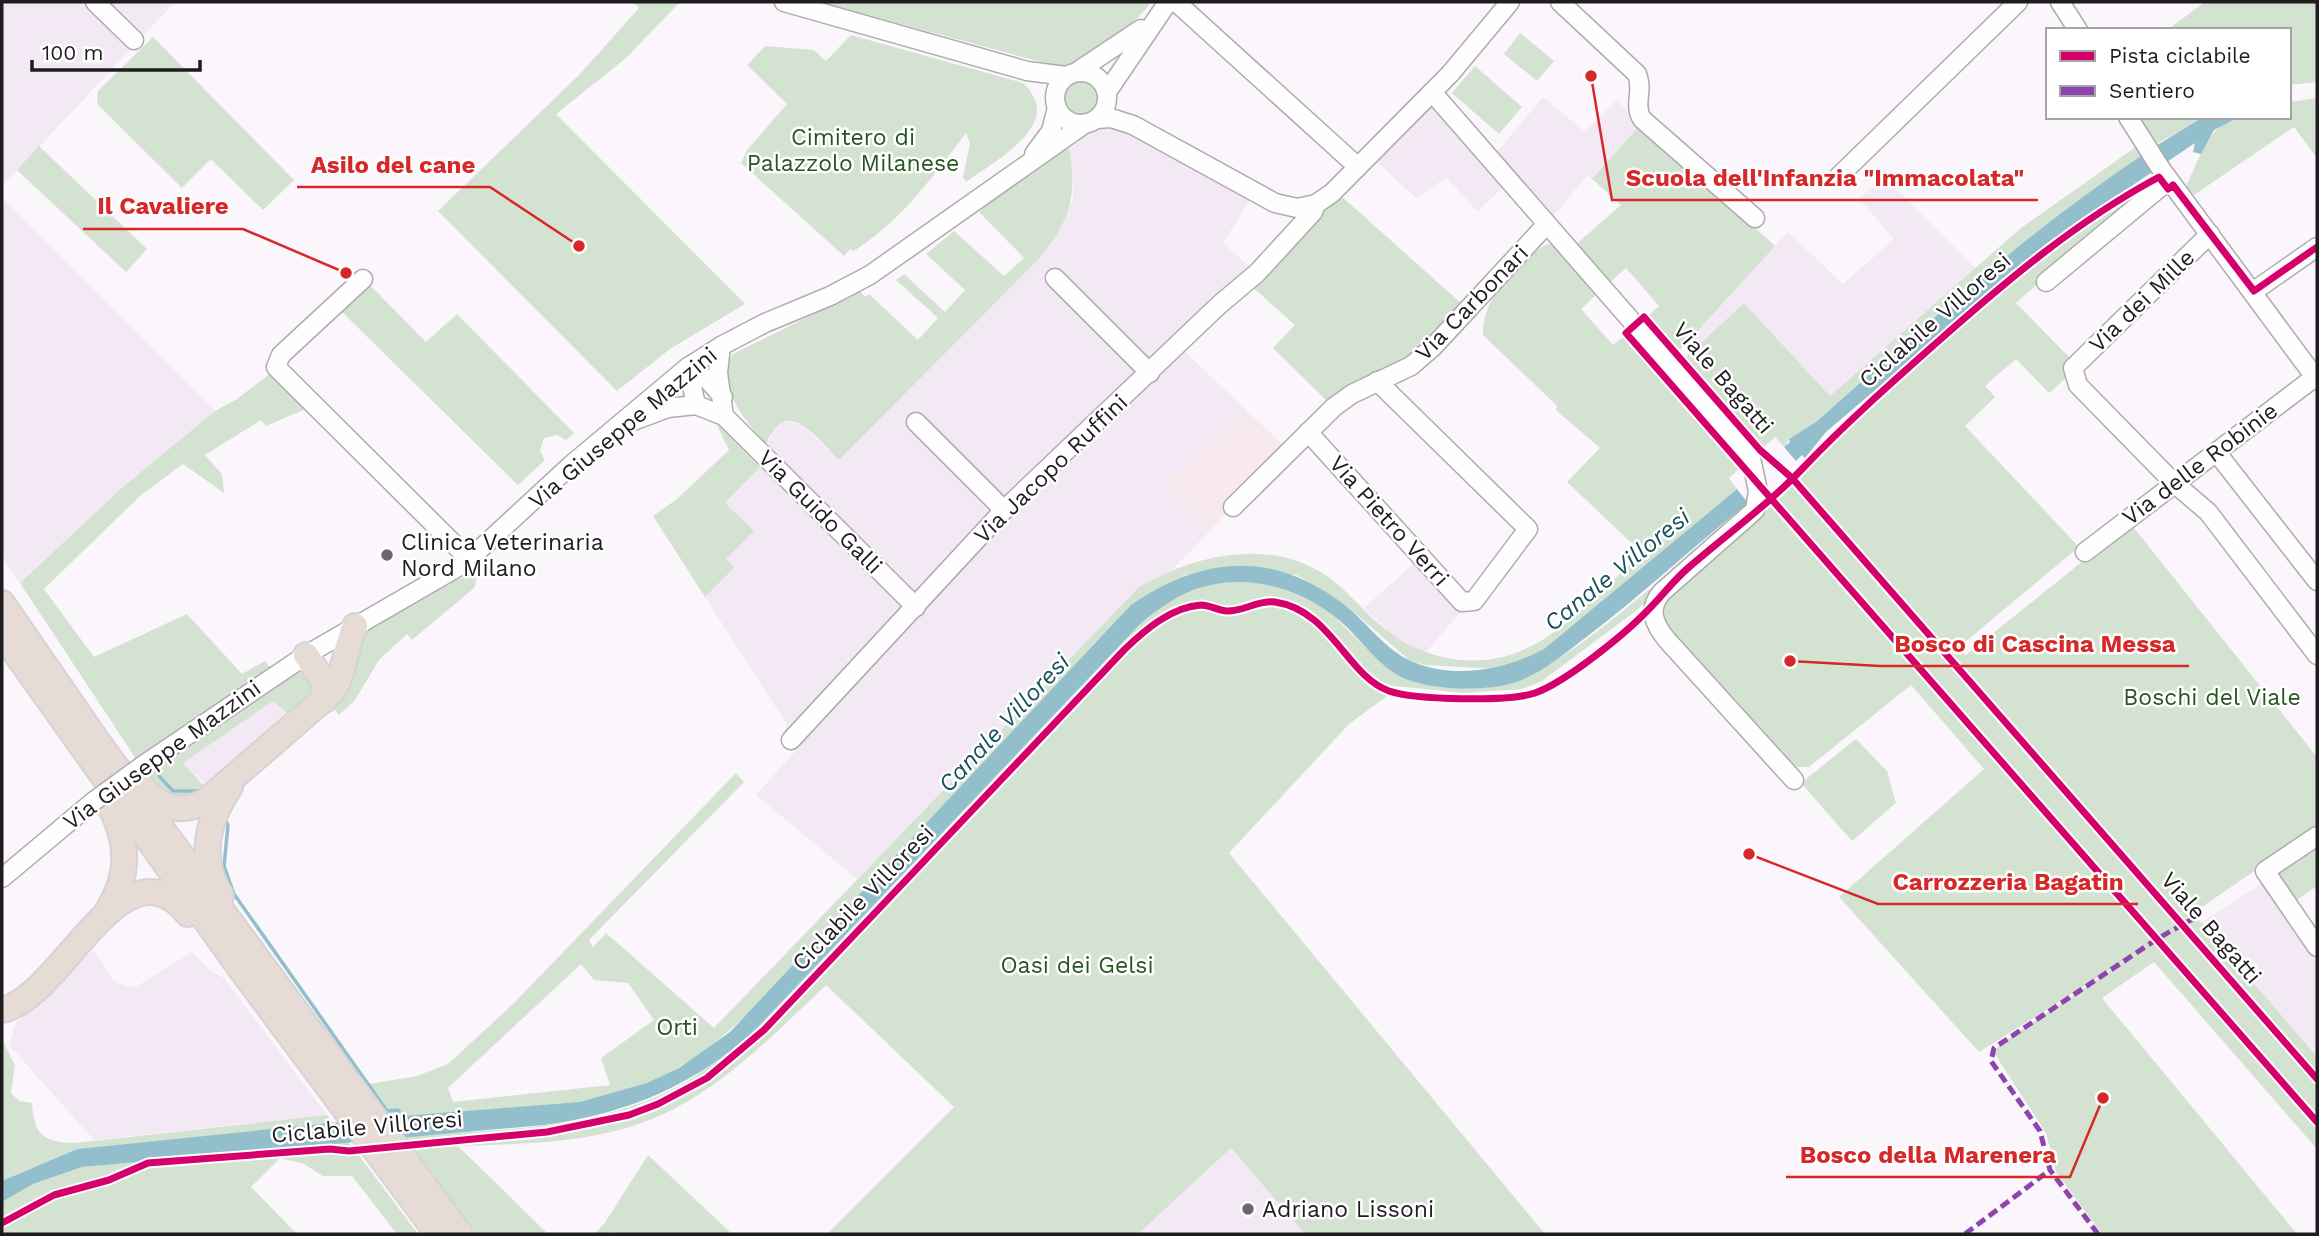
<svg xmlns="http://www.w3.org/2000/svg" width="2319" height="1236" font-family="'Work Sans',sans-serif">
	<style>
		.commercial { fill: #f8eaec }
		.built { fill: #f3e9f4 }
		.green { fill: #d4e3d1; fill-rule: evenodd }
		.water { fill: #93bfcc }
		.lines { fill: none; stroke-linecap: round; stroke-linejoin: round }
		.stream { stroke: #93bfcc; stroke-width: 3.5 }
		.minor-casing { stroke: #afabaf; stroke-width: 21 }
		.highway-casing { stroke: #d5d3d5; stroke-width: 28 }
		.minor { stroke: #fefefe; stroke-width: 18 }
		.highway { stroke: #e7dcd5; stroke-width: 24 }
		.minor-bridge-casing { stroke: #afabaf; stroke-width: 21; stroke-linecap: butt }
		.minor-bridge { stroke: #fefefe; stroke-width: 18 }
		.quiet { stroke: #8e44ad; stroke-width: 5; stroke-dasharray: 10 5; stroke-linecap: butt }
		.cycleway-casing { stroke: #fff; stroke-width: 11 }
		.cycleway { stroke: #d6006c; stroke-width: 7 }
		.poi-dot { fill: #6c686c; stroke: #fff; stroke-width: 2.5 }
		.labels { text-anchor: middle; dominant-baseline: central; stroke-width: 5; stroke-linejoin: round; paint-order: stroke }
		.park-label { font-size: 23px; fill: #26561f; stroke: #fff }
		.street-label { font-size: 23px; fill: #1f1c1f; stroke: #fff }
		.poi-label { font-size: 23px; fill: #1f1c1f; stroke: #fff; text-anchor: start }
		.water-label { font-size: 24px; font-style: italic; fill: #18505d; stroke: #fff }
		.leader { fill: none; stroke: #d62828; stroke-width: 2.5 }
		.callout-dot { fill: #d62828; stroke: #fff; stroke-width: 2.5 }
		.callout-label { font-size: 24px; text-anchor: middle; font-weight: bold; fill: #d62828; stroke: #fff; stroke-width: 5; stroke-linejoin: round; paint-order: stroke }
	</style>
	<rect width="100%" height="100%" fill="#fbf6fb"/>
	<!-- commercial -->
	<path class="commercial" d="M 1248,412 L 1287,448 L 1211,530 L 1166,482 L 1235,427 Z"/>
	<!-- built -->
	<g class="built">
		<path d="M 2,2 L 175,2 L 2,186 Z"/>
		<path d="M 1441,86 L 1497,152 L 1543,97 L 1585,132 L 1617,100 L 1641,124 L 1592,179 L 1587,175 L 1546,225 L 1509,183 L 1477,211 L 1446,177 L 1417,199 L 1371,156 Z"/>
		<path d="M 1118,123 L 1254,193 L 1223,243 L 1259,275 L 1184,351 L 1248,412 L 1235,427 L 1167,482 L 1211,530 L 1173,569 L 1138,588 L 857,879 L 756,795 L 799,747 L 785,734 L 786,723 L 705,597 L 733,568 L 725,560 L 753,531 L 725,503 L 760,467 L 774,427 L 785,421 L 803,425 L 839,460 L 1040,258 L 1053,241 L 1073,201 L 1074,183 L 1069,149 L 1098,126 Z"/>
		<path d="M 1883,176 L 1976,269 L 1830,396 L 1744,303 L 1696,349 L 1687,338 L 1788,232 L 1843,284 L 1894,239 L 1859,199 Z"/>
		<path d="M 2,197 L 215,411 L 124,486 L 20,583 L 2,557 Z"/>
		<path d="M 1420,558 L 1465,607 L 1425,653 L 1391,634 L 1364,608 Z"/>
		<path d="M 273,700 L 291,716 L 218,781 L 205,784 L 183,763 Z"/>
		<path d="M 2264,882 L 2317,962 L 2317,1055 L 2201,923 Z"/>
		<path d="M 93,950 L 115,982 L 134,988 L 192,952 L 208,969 L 224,978 L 327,1115 L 94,1140 L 9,1045 L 16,1022 Z"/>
		<path d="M 1231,1148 L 1305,1234 L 1138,1234 Z"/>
	</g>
	<!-- green -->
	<g class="green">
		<path d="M 633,2 L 680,2 L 625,59 L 556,114 L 745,304 L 670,349 L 617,391 L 438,211 L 580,74 L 639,8 Z"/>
		<path d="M 820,2 L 1147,2 L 1150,4 C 1128,30 1094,60 1059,67 Z"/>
		<path d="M 2205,2 L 2317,2 L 2317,82 L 2289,85 L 2289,30 L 2167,30 Z"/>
		<path d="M 1520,33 L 1554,61 L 1537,81 L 1504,54 Z"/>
		<path d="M 851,35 L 1020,82 C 1027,85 1031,91 1034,98 C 1052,131 988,166 966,182 L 963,177 L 970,144 L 966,133 C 930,180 904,218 854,251 L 850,249 L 844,256 L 741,163 L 747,150 L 787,104 L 747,65 L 765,46 L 814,50 L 826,61 Z"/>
		<path d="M 153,37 L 294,180 L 263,210 L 211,159 L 182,188 L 97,104 L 98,91 Z"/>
		<path d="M 1475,66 L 1522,107 L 1499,134 L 1452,93 Z"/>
		<circle cx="1081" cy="97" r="19"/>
		<path d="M 2317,98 L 2317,158 L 2294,127 L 2194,195 L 2186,187 C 2216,119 2214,117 2289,117 L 2289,102 Z"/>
		<path d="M 2135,117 L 2203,117 L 2155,145 Z"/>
		<path d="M 1641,124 L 1775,246 L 1679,351 L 1648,316 L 1659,306 L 1626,268 L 1607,285 L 1573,247 L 1621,205 L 1592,179 Z"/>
		<path d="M 2140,144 L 2146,154 L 1979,277 L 1816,422 L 1789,439 L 1784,447 L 1775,437 L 1763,448 L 1685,358 L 1744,303 L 1830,396 L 2021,228 Z"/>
		<path d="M 39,146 L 147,249 L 126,272 L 17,170 Z"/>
		<path d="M 1061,148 L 1069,149 C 1078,197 1070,219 1040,258 L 839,460 C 816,437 785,394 766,445 C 747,421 714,387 733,354 L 860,291 L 865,297 L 869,294 L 918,340 L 938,318 L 896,280 L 904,274 L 945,312 L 965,290 L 926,254 L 954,231 L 1004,276 L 1024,258 L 979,212 L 987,205 L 985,202 Z"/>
		<path d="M 1339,194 L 1463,305 L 1409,359 L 1328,402 L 1273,348 L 1295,325 L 1250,285 Z"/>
		<path d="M 2137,195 L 2016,303 L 2073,361 L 2066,370 L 2065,379 L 2049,393 L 2016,359 L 1985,386 L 1995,397 L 1965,426 L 2079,547 L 1959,647 L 1966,655 L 2130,523 L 2317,757 L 2317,828 L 2193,913 L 2317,1056 L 2317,1149 L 2154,962 L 2102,998 L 2297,1234 L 2102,1234 L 2056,1172 L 2046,1133 L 1994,1053 L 2000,1044 L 2143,949 L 1979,1052 L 1839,897 L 1984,769 L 1911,685 L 1809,767 L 1795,767 L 1784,762 L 1660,622 L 1662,596 L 1806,472 L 1829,443 L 2009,284 L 2069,238 Z"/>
		<path d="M 1547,244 L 1556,244 L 1599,292 L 1581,309 L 1613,345 L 1624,336 L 1740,468 L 1729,478 L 1737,489 L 1544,649 L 1520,662 L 1495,669 L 1425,665 L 1409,660 L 1348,607 L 1297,575 L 1185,575 C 1071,688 957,800 843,913 C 782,974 731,1047 650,1082 C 570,1116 474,1112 389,1117 L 363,1085 L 417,1076 L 448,1064 L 513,1004 L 736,773 L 744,782 L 589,940 L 593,947 L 606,933 L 714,1028 L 1138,588 C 1188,557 1260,539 1315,569 C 1346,585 1364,615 1392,634 C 1429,661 1481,669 1523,650 C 1566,632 1607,584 1642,553 L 1567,482 L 1600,448 L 1556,410 L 1557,406 L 1483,335 C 1481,299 1518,261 1547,244 ZM 581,964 L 594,980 L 628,983 L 654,1020 L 601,1058 L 610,1085 L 453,1102 L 448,1088 Z"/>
		<path d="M 368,283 L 426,342 L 457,314 L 574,433 L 566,440 L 557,435 L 544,438 L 540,451 L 545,460 L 518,485 L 340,310 Z"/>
		<path d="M 272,372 L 308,408 L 266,426 L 261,420 L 205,455 L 222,474 L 224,493 L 183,464 L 140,496 L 44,589 L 94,657 L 187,614 L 242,674 L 265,661 L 271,668 L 136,759 L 20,583 L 124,486 L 215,411 L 237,399 Z"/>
		<path d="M 716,423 L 760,467 L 725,503 L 754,531 L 726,559 L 734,568 L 705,597 L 653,516 L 677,499 L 729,450 Z"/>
		<path d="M 1748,503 L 1751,506 L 1637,610 L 1542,681 L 1522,689 L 1464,693 L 1394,686 L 1386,697 L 1349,724 L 1229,853 L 1545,1234 L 1305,1234 L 1231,1148 L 1138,1234 L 827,1234 L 954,1107 L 826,985 C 766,1042 705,1107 623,1129 C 569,1144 514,1144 458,1146 L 548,1234 L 476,1234 L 404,1137 C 493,1129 589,1131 671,1090 C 703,1074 729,1050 757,1028 L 1142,622 C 1158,610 1173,598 1191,591 C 1232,574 1287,581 1323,607 C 1340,620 1353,637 1369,650 C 1377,657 1388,660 1397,665 C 1433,683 1457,692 1498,686 C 1566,675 1691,549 1748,503 Z"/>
		<path d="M 479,567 L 475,587 L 412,640 L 407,634 L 379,660 L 355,700 L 339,715 L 329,703 L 360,634 L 435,588 L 462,578 Z"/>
		<path d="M 303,672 L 308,674 L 314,692 L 291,716 L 273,701 L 183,763 L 209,791 L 183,804 L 141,779 L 295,673 Z"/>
		<path d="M 1856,739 L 1887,771 L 1896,803 L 1852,841 L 1801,783 Z"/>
		<path d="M 2313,846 L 2317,852 L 2317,886 L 2297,900 L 2276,871 Z"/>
		<path d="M 2,1040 L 15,1065 L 11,1093 L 19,1101 L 32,1103 C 34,1135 43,1142 75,1143 L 327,1115 L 334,1124 L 77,1149 L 2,1181 Z"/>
		<path d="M 348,1141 L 418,1234 L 397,1234 L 352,1176 L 323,1176 L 304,1164 L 280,1158 L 251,1187 L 297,1234 L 2,1234 L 2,1202 L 33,1184 L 82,1167 Z"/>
		<path d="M 648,1155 L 732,1234 L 616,1234 L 612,1231 L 609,1234 L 594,1234 L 604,1224 Z"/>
	</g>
	<!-- water -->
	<g class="water">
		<path d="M 2203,117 L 2239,117 L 2214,130 L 2201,154 L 2193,152 L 2195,143 L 2049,242 L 1826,432 L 1805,458 L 1802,455 L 1796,461 L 1784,447 L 1790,442 L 1789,439 L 1816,422 C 1941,311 2058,203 2203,117 Z"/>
		<path d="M 1737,489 L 1748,503 C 1694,546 1644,593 1589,635 C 1565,653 1542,674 1513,683 C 1483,692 1431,690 1403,678 C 1378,666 1360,638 1340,621 C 1300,586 1242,571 1191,591 C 1173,598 1158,610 1142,622 L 757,1028 C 696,1085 627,1114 544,1125 L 82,1167 L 33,1184 L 2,1202 L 2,1181 L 77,1149 L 389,1117 L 580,1102 L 647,1083 L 679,1068 L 730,1032 L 1131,605 C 1204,555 1274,550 1346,606 C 1367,623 1386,650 1411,661 C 1454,680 1505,670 1544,649 Z"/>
	</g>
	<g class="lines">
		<!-- stream -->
		<g class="stream">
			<path d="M 159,776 L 173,791 L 203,791"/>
			<path d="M 224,817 L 228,825 L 224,866 L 234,894 L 387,1111 L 398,1110 L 404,1120"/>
		</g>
		<defs>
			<g id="minor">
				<path d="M 95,2 L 134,40"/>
				<path d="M 784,2 L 1027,71 L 1066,76"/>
				<path d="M 1176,2 L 1358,167"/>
				<path d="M 1560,2 L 1637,74 C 1644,90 1633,105 1642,119 L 1755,218"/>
				<path d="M 2060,2 L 2078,30"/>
				<path d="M 1078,71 L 1141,29"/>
				<circle cx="1081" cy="98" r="26"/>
				<path d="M 1107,92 L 1168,2"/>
				<path d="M 1432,92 L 1751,458 L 1758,491 L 1755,510 L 1662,592 C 1647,609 1654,624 1667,640 L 1794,780"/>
				<path d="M 2128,117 L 2161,169 L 2317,380"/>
				<path d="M 1096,119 L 1111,118 L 1133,125 L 1275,203 L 1297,208 L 1316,204 L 1332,193 L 1450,74 L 1510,2"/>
				<path d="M 1034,154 L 1051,131 L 1057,108"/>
				<path d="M 1839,176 L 2018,2"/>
				<path d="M 2210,234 L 2073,368 L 2078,385 L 2174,483 L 2208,512 L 2317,655"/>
				<path d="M 1055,278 L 1150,373"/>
				<path d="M 363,279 L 281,355 L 276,367 L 469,559"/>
				<path d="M 2046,282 L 2169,180"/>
				<path d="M 2254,291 L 2317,247"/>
				<path d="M 721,346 L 718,373 L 724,416"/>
				<path d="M 688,367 L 709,381 L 723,397"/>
				<path d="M 688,367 L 696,405"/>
				<path d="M 633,421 L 668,408 L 696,405 L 724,416 L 916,607"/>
				<path d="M 916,422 L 1004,510"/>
				<path d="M 1308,432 L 1462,602 L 1474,601 L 1528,529 L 1377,381"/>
				<path d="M 2217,453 L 2317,581"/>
				<path d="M 1233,507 L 1334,407 L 1352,394 L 1411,366 L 1433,347 L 1546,225"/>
				<path d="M 2085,552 L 2315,377"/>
				<path d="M 791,740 L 1004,510 L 1219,305 L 1257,273 L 1313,212 L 1316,204"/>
				<path d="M 142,766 L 306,655 L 465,563 L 571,465 L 688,367 L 721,346 L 765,323 L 830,296 L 870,275 L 1086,123"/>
				<path d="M 2317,836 L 2265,871 L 2317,947"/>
				<path d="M 2,878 L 94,801"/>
			</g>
			<g id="highway">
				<path d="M 2,603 L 97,741 L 460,1234"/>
				<path d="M 2,634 L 239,967 L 438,1234"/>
				<path d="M 306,655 L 323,680 L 324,700"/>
				<path d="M 140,783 C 157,807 179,816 206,801 L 331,693 C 346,673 344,648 355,626"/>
				<path d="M 221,896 C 198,858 207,821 230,787"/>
				<path d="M 108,910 C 130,876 129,839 108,803"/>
				<path d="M 2,1010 C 64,996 122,834 188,914"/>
			</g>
		</defs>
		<!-- minor casing -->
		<use href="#minor" class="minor-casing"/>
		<!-- highway casing -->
		<use href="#highway" class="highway-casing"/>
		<!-- minor -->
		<use href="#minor" class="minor"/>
		<!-- highway -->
		<use href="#highway" class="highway"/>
		<defs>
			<path id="minor-bridge" d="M 94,801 L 142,766"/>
		</defs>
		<!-- minor-bridge casing -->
		<use href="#minor-bridge" class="minor-bridge-casing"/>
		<!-- minor-bridge -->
		<use href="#minor-bridge" class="minor-bridge"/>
		<!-- quiet -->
		<g class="quiet">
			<path d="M 1965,1234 L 2050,1170"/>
			<path d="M 2098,1234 L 2050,1170 L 2040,1131 L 1991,1061 L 1994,1048 L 2157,939 L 2196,917"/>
		</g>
		<defs>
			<g id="cycleway">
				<path d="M 2317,1079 L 1792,478 L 1760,450 L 1644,317 L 1626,333 L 2317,1122"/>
				<path d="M 2,1223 L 54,1195 L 109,1180 L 148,1163 L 330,1149 L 349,1151 L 547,1132 L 629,1115 L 658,1104 L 707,1078 L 764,1030 L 1125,649 C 1145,630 1171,607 1201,605 C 1209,605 1217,610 1226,611 C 1243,612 1257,600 1275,602 C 1331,610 1347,676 1389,691 C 1415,700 1509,702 1535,693 C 1566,682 1625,634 1648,610 C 1662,596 1673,581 1688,568 C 1726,535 1769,504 1803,468 C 1845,424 1889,385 1934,345 C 2004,283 2075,222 2159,177 L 2168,189 L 2173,185 L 2254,291 L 2317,247"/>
			</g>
		</defs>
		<!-- cycleway casing -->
		<use href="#cycleway" class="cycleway-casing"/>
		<!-- cycleway -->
		<use href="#cycleway" class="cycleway"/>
	</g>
	<!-- markers -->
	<g class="poi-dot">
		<circle cx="387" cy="555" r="7"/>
		<circle cx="1248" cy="1209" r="7"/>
	</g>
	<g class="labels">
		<!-- park labels -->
		<g class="park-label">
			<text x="853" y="137">Cimitero di<tspan x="853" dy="26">Palazzolo Milanese</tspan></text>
			<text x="2212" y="697">Boschi del Viale</text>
			<text x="1077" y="965">Oasi dei Gelsi</text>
			<text x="677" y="1027">Orti</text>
		</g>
		<!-- street labels -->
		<g class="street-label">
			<text transform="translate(2142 301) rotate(-44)">Via dei Mille</text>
			<text transform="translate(1472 303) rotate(-46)">Via Carbonari</text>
			<text transform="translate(1935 320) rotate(-41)">Ciclabile Villoresi</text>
			<text transform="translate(1723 378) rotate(49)">Viale Bagatti</text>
			<text transform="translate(623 428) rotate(-40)">Via Giuseppe Mazzini</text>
			<text transform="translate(2200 464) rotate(-37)">Via delle Robinie</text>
			<text transform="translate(1051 469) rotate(-44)">Via Jacopo Ruffini</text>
			<text transform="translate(820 512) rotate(45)">Via Guido Galli</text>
			<text transform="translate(1389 521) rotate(48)">Via Pietro Verri</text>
			<text transform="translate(162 755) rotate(-36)">Via Giuseppe Mazzini</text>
			<text transform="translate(863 898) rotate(-46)">Ciclabile Villoresi</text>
			<text transform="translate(2211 928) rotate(49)">Viale Bagatti</text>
			<text transform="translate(367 1127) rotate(-5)">Ciclabile Villoresi</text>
		</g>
		<!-- poi labels -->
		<g class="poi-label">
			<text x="401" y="542">Clinica Veterinaria<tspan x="401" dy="26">Nord Milano</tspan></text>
			<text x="1262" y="1209">Adriano Lissoni</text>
		</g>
		<!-- water labels -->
		<g class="water-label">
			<text transform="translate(1617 570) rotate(-39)">Canale Villoresi</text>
			<text transform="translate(1004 723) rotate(-47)">Canale Villoresi</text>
		</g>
	</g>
	<!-- callouts -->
	<path class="leader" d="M579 246L490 187H297M1591 76L1612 200H2038M346 273L243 229H83M1790 661L1880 666H2189M1749 854L1878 904H2138M2103 1098L2070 1177H1786"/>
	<g class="callout-dot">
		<circle cx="579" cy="246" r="7"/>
		<circle cx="1591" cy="76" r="7"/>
		<circle cx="346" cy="273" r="7"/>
		<circle cx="1790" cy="661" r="7"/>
		<circle cx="1749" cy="854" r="7"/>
		<circle cx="2103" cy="1098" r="7"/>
	</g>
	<g class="callout-label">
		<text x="393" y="173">Asilo del cane</text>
		<text x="1825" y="186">Scuola dell'Infanzia "Immacolata"</text>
		<text x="163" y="214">Il Cavaliere</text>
		<text x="2035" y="652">Bosco di Cascina Messa</text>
		<text x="2008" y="890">Carrozzeria Bagatin</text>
		<text x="1928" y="1163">Bosco della Marenera</text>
	</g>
	<!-- border -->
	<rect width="2319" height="1236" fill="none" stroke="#1f1c1f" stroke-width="7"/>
	<!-- legend -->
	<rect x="2046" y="28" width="245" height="91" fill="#ffffff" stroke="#a5a4a5" stroke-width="2"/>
	<rect x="2060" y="51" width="35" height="10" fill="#d6006c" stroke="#a5a4a5" stroke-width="2"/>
	<text x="2109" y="63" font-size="21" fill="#1f1c1f">Pista ciclabile</text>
	<rect x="2060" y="86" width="35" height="10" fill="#8e44ad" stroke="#a5a4a5" stroke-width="2"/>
	<text x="2109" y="98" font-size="21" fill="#1f1c1f">Sentiero</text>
	<!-- scale -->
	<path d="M32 60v10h168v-10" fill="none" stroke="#1f1c1f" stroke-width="3.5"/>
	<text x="42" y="60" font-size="21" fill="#1f1c1f" stroke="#ffffff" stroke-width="5" paint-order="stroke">100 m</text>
</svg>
